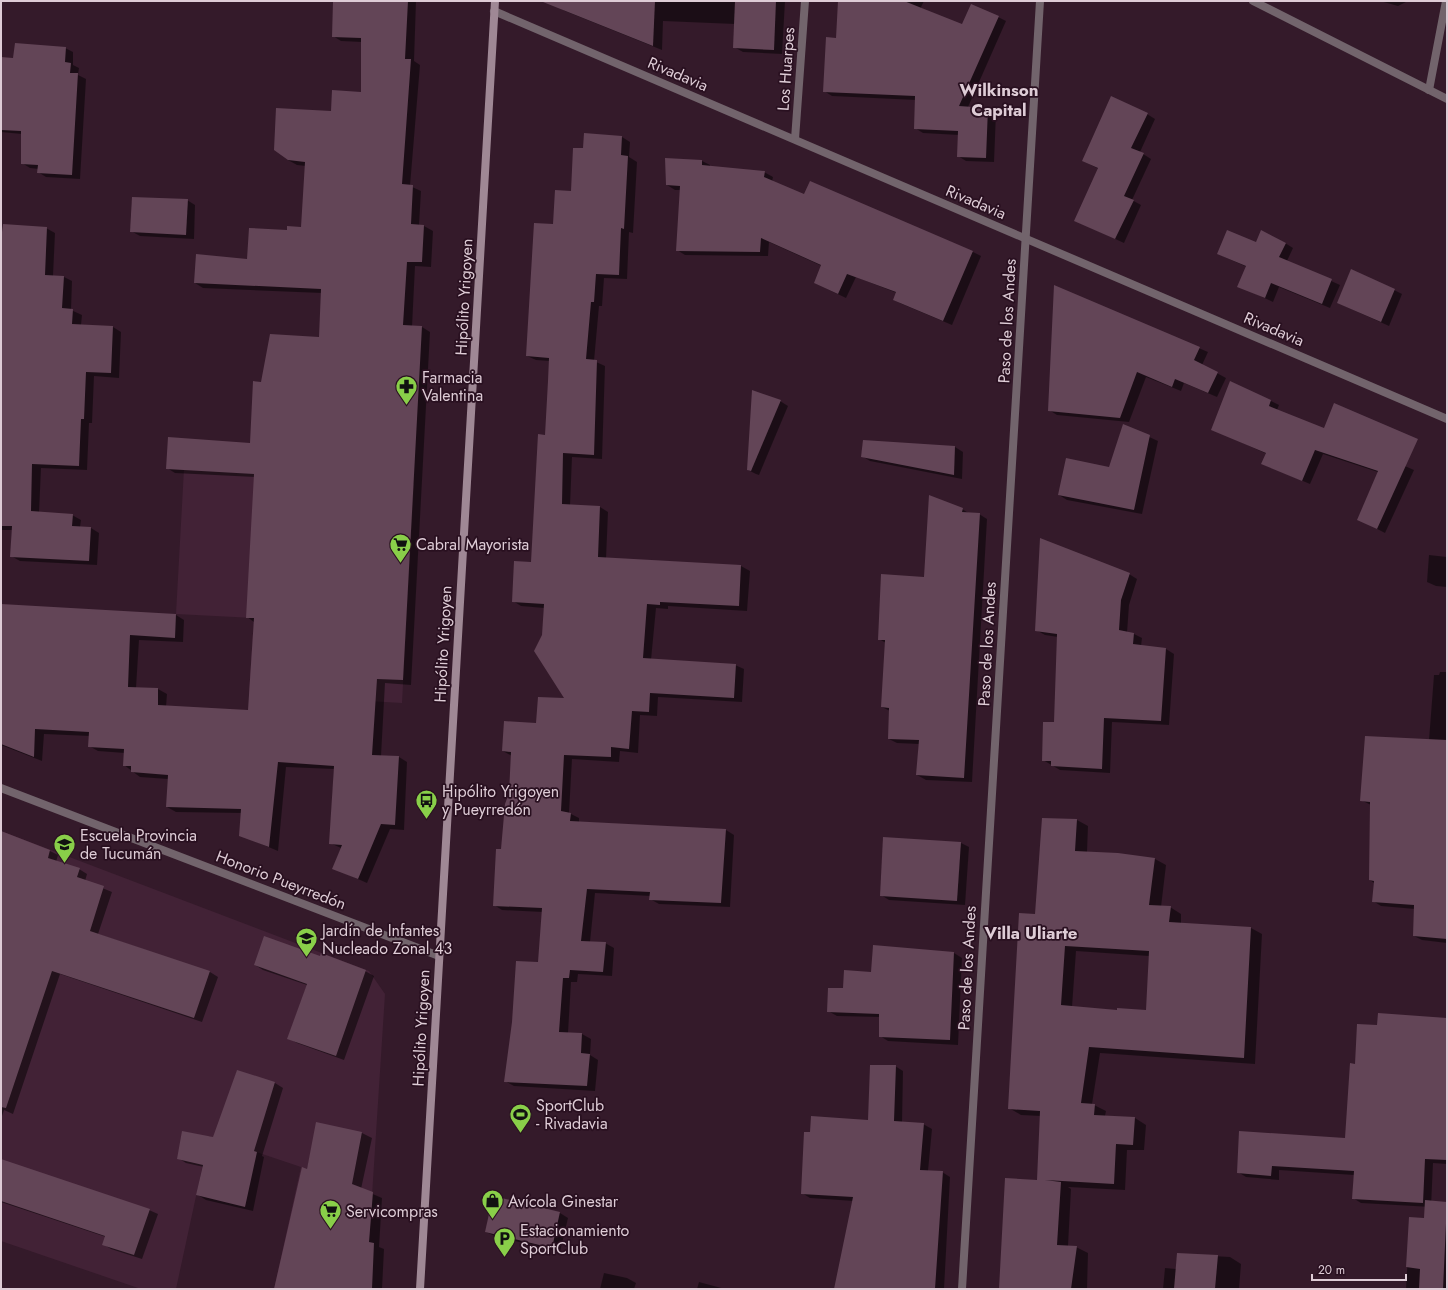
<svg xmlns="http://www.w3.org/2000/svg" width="1448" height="1290" font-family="Jost,sans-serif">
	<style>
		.built { fill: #422236 }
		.shadow { fill: #0007; fill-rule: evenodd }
		.building { fill: #634557; fill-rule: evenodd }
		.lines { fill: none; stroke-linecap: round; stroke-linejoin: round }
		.minor { stroke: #72646c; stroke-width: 8 }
		.tertiary { stroke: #72646c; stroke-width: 8 }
		.secondary { stroke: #9f8895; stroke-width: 8 }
		.labels { text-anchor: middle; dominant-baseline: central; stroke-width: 3.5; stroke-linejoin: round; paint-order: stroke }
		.street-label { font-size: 16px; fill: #deccd6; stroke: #291020 }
		.poi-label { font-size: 16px; fill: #deccd6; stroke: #291020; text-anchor: start }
		.neighbourhood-label { font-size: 17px; font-weight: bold; fill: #deccd6; stroke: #291020 }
	</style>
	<rect width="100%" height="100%" fill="#341a2a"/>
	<!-- built -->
	<g class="built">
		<path d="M 184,469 L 414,484 L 402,703 L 249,694 L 254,618 L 176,614 Z"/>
		<path d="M 1,831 L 369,971 L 385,994 L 366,1289 L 274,1289 L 301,1167 L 209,1136 L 176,1289 L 141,1289 L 1,1241 Z"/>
	</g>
	<!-- shadow -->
	<g class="shadow">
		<path d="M 334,1 L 416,1 L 414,61 L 420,65 L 410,186 L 421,191 L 419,225 L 424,226 L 433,231 L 431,267 L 415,266 L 412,327 L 422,327 L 430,332 L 411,685 L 385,683 L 381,756 L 399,757 L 407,762 L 404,830 L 390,829 L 367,883 L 333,868 L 341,848 L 330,843 L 334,769 L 286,767 L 278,851 L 240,835 L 242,813 L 176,812 L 167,807 L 168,779 L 140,777 L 124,765 L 125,753 L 98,751 L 89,746 L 90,736 L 44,734 L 42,761 L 1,745 L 1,605 L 176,615 L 184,620 L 183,642 L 139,640 L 136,688 L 158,689 L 167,694 L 166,707 L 249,711 L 254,622 L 247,617 L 255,477 L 175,473 L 167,468 L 251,444 L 262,383 L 320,338 L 322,293 L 203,288 L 195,283 L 248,260 L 288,231 L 302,228 L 306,166 L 297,165 L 288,160 L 332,112 L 362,93 L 362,42 L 341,41 L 333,36 Z"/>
		<path d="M 553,1 L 785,1 L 782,54 L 743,52 L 734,47 L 735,24 L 663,21 L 662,50 L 565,11 L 556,6 Z"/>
		<path d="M 839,1 L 924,1 L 920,9 L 963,26 L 998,17 L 1006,21 L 968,107 L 988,108 L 996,113 L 994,162 L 966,161 L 958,156 L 959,135 L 923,133 L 915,128 L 916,100 L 832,96 L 824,91 L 837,39 Z"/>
		<path d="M 1380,1 L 1408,1 L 1398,6 Z"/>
		<path d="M 65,48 L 73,52 L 73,65 L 79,68 L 78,75 L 86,79 L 80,179 L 46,177 L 38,172 L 39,169 L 30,168 L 22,163 L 22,134 L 1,132 L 1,58 L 14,59 Z"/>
		<path d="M 1147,114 L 1155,119 L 1140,152 L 1151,159 L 1132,200 L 1141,205 L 1124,243 L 1076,221 L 1099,169 L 1083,161 Z"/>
		<path d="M 622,137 L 630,142 L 629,157 L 637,162 L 633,233 L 629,232 L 627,279 L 604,278 L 602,306 L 599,306 L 594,361 L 605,366 L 602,459 L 572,457 L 570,506 L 600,507 L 608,512 L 606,559 L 741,566 L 750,571 L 747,611 L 668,606 L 668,609 L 656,608 L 651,660 L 735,665 L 744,669 L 742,702 L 658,697 L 657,716 L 640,715 L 638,753 L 620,751 L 619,762 L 572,759 L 569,813 L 579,818 L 579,822 L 726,830 L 734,835 L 730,907 L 659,904 L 650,899 L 651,896 L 595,893 L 590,942 L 605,943 L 614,948 L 612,976 L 578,974 L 577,982 L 571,982 L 568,1033 L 582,1034 L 591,1039 L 590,1055 L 598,1060 L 595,1091 L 514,1086 L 505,1081 L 539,963 L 543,912 L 502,910 L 494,905 L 510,794 L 512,756 L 503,751 L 566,699 L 543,635 L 544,608 L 521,606 L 513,601 L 532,563 L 546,436 L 550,361 L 536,360 L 527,356 L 554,225 L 572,192 L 584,149 Z"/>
		<path d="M 702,161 L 710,165 L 710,167 L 764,172 L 773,177 L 772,182 L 804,196 L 973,252 L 981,256 L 952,325 L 902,304 L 894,300 L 897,293 L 856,277 L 846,298 L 823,287 L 815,283 L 822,266 L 769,242 L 768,256 L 685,255 L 677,250 L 681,190 L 675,190 L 667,185 Z"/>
		<path d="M 187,200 L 195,205 L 194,239 L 140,236 L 131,231 Z"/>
		<path d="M 46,228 L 55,233 L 53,276 L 64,277 L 72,281 L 71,310 L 82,315 L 81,325 L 113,327 L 121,332 L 119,378 L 94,376 L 92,423 L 89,423 L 87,470 L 41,468 L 39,513 L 72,515 L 81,520 L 80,527 L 91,528 L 99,533 L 97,565 L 20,561 L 11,556 L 12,530 L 1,530 L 1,241 Z"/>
		<path d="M 1257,243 L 1285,243 L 1293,248 L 1287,261 L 1340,285 L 1330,308 L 1279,287 L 1273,302 L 1239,286 L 1247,267 L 1218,254 Z"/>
		<path d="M 1055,287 L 1208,352 L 1202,365 L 1226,378 L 1217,397 L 1184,383 L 1181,391 L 1146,377 L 1129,422 L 1057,415 L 1049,410 Z"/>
		<path d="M 1394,290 L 1402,294 L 1389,326 L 1338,303 Z"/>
		<path d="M 780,401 L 788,406 L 759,475 L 756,474 L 748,470 Z"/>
		<path d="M 1271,401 L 1279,405 L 1277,410 L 1414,470 L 1385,533 L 1358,519 L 1378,472 L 1323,454 L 1310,484 L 1262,464 L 1267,454 L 1212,429 Z"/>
		<path d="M 1123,425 L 1158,441 L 1142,514 L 1067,500 L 1059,495 L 1110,468 Z"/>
		<path d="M 955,447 L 963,452 L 962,479 L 870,461 L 862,456 Z"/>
		<path d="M 962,509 L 970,514 L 979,514 L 987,519 L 972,782 L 926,780 L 917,775 L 919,744 L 897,743 L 889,739 L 890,711 L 882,707 L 886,643 L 879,639 L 925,578 Z"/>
		<path d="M 1429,555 L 1447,557 L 1447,587 L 1436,586 L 1427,582 Z"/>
		<path d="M 1129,574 L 1137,579 L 1129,605 L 1127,633 L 1134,634 L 1142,638 L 1141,646 L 1166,649 L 1174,654 L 1169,725 L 1112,722 L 1110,773 L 1060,770 L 1043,760 L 1055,723 L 1058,637 L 1045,635 L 1036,630 Z"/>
		<path d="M 1440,672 L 1447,672 L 1447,943 L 1422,940 L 1414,936 L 1415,909 L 1381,906 L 1373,901 L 1374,883 L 1370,880 L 1371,805 L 1361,800 L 1429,740 L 1434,675 L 1439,675 Z"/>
		<path d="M 1077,820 L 1088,826 L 1087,852 L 1155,859 L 1166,865 L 1161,907 L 1170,907 L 1181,914 L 1181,924 L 1251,928 L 1262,934 L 1255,1064 L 1100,1053 L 1092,1104 L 1106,1111 L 1105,1116 L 1135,1118 L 1146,1125 L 1144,1150 L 1127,1150 L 1125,1190 L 1068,1187 L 1071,1189 L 1068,1246 L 1076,1247 L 1088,1253 L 1087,1289 L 999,1289 L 1038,1181 L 1041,1116 L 1021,1115 L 1009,1108 L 1036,915 ZM 1076,951 L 1149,956 L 1147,1011 L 1118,1011 L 1072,1007 Z"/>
		<path d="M 1,832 L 50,851 L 58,855 L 56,862 L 79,869 L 87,874 L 85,881 L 112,892 L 98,934 L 210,972 L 218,977 L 202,1022 L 60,974 L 13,1114 L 4,1110 L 1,1119 Z"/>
		<path d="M 961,843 L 969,847 L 965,905 L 889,900 L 881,895 Z"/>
		<path d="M 873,946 L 954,953 L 962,958 L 958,1045 L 888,1041 L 880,1036 L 880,1017 L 837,1016 L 828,1011 L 844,989 L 872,973 Z"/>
		<path d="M 255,965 L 365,971 L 374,976 L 344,1060 L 297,1043 L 288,1038 L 307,985 L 263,970 Z"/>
		<path d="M 1447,1019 L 1447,1164 L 1433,1163 L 1431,1207 L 1361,1203 L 1353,1198 L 1354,1175 L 1279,1170 L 1279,1180 L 1246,1177 L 1238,1172 L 1346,1139 L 1356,1065 L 1378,1026 Z"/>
		<path d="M 895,1066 L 903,1071 L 902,1123 L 923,1124 L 932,1129 L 928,1171 L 942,1172 L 950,1177 L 944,1289 L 866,1289 L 854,1201 L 810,1198 L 802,1193 L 869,1121 Z"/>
		<path d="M 237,1071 L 275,1083 L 283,1088 L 262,1156 L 264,1157 L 253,1211 L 206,1200 L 198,1195 L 204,1167 L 186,1163 L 178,1158 L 214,1138 Z"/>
		<path d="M 317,1123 L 362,1133 L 372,1138 L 361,1189 L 382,1198 L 379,1247 L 384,1249 L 382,1289 L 275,1289 L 307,1170 Z"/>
		<path d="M 1,1160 L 149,1210 L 158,1214 L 142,1259 L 111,1249 L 103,1244 L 106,1237 L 1,1202 Z"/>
		<path d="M 494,1197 L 560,1213 L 568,1218 L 560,1252 L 495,1236 L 486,1232 Z"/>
		<path d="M 1410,1218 L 1447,1220 L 1447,1289 L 1406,1289 Z"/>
		<path d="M 1178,1254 L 1230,1257 L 1241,1264 L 1239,1289 L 1163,1289 L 1165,1268 L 1176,1269 Z"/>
		<path d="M 604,1273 L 627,1278 L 636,1283 L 634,1289 L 600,1289 Z"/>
		<path d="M 699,1282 L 725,1289 L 697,1289 Z"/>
	</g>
	<!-- building -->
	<g class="building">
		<path d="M 333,1 L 408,1 L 405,59 L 411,59 L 402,184 L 413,185 L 411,224 L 424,225 L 422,262 L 407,262 L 403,325 L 422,326 L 403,680 L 377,679 L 372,755 L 399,756 L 395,825 L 381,824 L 358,879 L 332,869 L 342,845 L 329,844 L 334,766 L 278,762 L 269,847 L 239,836 L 241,809 L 166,807 L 168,775 L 131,772 L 131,766 L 123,766 L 124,749 L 88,747 L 89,732 L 35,729 L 34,757 L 1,744 L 1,604 L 176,614 L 175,638 L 130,635 L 128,687 L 158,688 L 158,705 L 248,710 L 254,618 L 246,618 L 254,474 L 166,469 L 168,437 L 250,443 L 253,381 L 261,382 L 270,334 L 319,337 L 321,289 L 194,283 L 196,254 L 247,259 L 249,228 L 287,230 L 287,226 L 301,227 L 305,162 L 288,160 L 274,150 L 276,108 L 331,111 L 332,90 L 361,92 L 361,38 L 332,37 Z"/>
		<path d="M 543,1 L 655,1 L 653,46 L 543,2 Z"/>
		<path d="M 735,1 L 776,1 L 774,50 L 733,48 Z"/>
		<path d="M 838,1 L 904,1 L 962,24 L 971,4 L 999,16 L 959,106 L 988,108 L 986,158 L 957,157 L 958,131 L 914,129 L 915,96 L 823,92 L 826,37 L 836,38 Z"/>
		<path d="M 15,43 L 66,47 L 65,62 L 71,63 L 70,73 L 78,73 L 72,175 L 37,173 L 38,165 L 21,164 L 21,131 L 1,130 L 1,57 L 13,58 Z"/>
		<path d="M 1111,96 L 1148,113 L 1131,148 L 1144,153 L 1124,196 L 1134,200 L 1115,239 L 1074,221 L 1098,168 L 1082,161 Z"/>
		<path d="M 584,133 L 622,136 L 621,155 L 628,156 L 624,229 L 621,228 L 619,275 L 596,274 L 594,302 L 591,302 L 586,359 L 597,360 L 594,455 L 563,453 L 562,504 L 600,506 L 598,557 L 741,565 L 739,606 L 660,602 L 660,605 L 647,604 L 643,658 L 736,664 L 734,698 L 650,693 L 649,712 L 632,711 L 629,749 L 611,747 L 611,757 L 564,755 L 561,811 L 571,813 L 570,821 L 726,829 L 721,903 L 649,900 L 650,892 L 587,889 L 581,941 L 606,942 L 603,972 L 570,970 L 569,978 L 563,978 L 559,1032 L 582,1033 L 581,1053 L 590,1054 L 587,1086 L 504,1082 L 512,1022 L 516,961 L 538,962 L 542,908 L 493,906 L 496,849 L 501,849 L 505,804 L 509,793 L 511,752 L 502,751 L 504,721 L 536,723 L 538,697 L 564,698 L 534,651 L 542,635 L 544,604 L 512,602 L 514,561 L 531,562 L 538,434 L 545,435 L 548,381 L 549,358 L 526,356 L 534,223 L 553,224 L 555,190 L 571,191 L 573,148 L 583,148 Z"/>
		<path d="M 665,158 L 702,160 L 702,165 L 765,171 L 764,177 L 804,194 L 810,181 L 973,251 L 943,321 L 893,300 L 896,292 L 847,274 L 838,294 L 814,283 L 821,265 L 761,238 L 760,252 L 676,251 L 680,186 L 666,185 Z"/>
		<path d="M 132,197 L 188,199 L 186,235 L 130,232 Z"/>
		<path d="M 3,224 L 47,227 L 45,275 L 64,276 L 62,308 L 73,309 L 72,324 L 113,326 L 111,373 L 86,372 L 84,419 L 81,419 L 79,466 L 32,464 L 31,511 L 73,514 L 72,526 L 91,527 L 89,561 L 10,557 L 12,526 L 1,526 L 1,240 Z"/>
		<path d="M 1227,230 L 1256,242 L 1261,230 L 1286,243 L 1279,257 L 1332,279 L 1322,304 L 1271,283 L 1265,298 L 1237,287 L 1246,266 L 1217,254 Z"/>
		<path d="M 1351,269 L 1395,289 L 1381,322 L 1337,303 Z"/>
		<path d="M 1054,285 L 1200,347 L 1194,360 L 1218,372 L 1208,393 L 1175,379 L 1172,387 L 1137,372 L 1120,418 L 1048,411 Z"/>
		<path d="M 1230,381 L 1271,400 L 1269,406 L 1324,428 L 1334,403 L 1418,439 L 1377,529 L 1357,520 L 1378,471 L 1315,450 L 1302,481 L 1261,464 L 1266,453 L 1211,430 Z"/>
		<path d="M 752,390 L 781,400 L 751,471 L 747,470 Z"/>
		<path d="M 1123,424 L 1150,435 L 1134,510 L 1058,495 L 1066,458 L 1109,467 Z"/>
		<path d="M 863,440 L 955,446 L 954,475 L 861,457 Z"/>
		<path d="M 929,495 L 963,508 L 962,512 L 980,513 L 964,778 L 916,775 L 919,740 L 888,739 L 889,708 L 881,707 L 885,640 L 878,640 L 881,574 L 924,577 Z"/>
		<path d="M 1040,538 L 1130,573 L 1121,600 L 1119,630 L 1134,633 L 1133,644 L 1166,648 L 1161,721 L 1104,718 L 1102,769 L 1051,766 L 1051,761 L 1042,761 L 1043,722 L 1054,722 L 1057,634 L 1035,631 Z"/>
		<path d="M 1365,736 L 1447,740 L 1447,939 L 1413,936 L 1414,905 L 1372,902 L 1374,881 L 1369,880 L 1370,802 L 1360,801 Z"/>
		<path d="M 1042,818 L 1077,819 L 1075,851 L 1118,853 L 1155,858 L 1149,905 L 1171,906 L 1169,922 L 1251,927 L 1244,1058 L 1089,1047 L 1081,1103 L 1095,1104 L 1094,1115 L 1135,1117 L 1133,1145 L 1116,1144 L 1114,1184 L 1045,1180 L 1061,1182 L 1057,1245 L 1077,1246 L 1071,1289 L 999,1289 L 1005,1178 L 1037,1180 L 1040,1111 L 1008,1109 L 1019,913 L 1035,914 ZM 1065,946 L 1149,951 L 1146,1010 L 1117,1008 L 1117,1010 L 1061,1005 Z"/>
		<path d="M 1,831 L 50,850 L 48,858 L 80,868 L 77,877 L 104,886 L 90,931 L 210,971 L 194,1018 L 52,971 L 6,1108 L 1,1107 Z"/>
		<path d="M 883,837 L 961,842 L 957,901 L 880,896 Z"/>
		<path d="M 264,936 L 320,956 L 321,953 L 366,970 L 336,1056 L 287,1039 L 307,984 L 254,965 Z"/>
		<path d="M 873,945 L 954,952 L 950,1040 L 879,1037 L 879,1014 L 827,1012 L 828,988 L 843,988 L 844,970 L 871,972 Z"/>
		<path d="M 1378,1013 L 1447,1018 L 1447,1160 L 1425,1159 L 1423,1203 L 1352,1199 L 1354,1171 L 1272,1166 L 1271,1176 L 1237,1173 L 1239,1131 L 1345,1138 L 1350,1063 L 1355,1064 L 1357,1024 L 1377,1025 Z"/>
		<path d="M 870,1065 L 896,1065 L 894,1121 L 924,1123 L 920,1170 L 943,1171 L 935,1289 L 834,1289 L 853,1197 L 801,1194 L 804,1132 L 810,1132 L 811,1116 L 868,1120 Z"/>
		<path d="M 237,1070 L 275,1082 L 254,1151 L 257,1152 L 245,1207 L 196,1195 L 203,1165 L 177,1159 L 182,1131 L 213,1137 Z"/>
		<path d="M 316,1122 L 362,1132 L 352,1184 L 373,1192 L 369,1242 L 374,1243 L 372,1289 L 274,1289 L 302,1167 L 307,1169 Z"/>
		<path d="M 1,1159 L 150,1209 L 134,1255 L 102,1245 L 105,1236 L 1,1201 Z"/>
		<path d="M 493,1196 L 560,1212 L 552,1248 L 485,1232 Z"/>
		<path d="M 1425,1200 L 1447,1202 L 1443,1289 L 1419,1289 L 1420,1269 L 1406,1267 L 1409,1217 L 1424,1218 Z"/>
		<path d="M 1177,1253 L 1218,1255 L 1215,1289 L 1174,1289 Z"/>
	</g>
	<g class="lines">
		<!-- minor -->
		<g class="minor">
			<path d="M 494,11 L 1447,419"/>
			<path d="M 1429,90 L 1446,1"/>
			<path d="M 795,139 L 805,1"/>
			<path d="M 1,788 L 439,956"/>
			<path d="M 962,1289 L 1040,1"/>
		</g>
		<!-- tertiary -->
		<path class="tertiary" d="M 1253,1 L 1447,99"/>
		<!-- secondary -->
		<path class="secondary" d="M 420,1289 L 495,1"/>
	</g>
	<!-- icons -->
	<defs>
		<symbol id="pharmacy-pin" viewBox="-11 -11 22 30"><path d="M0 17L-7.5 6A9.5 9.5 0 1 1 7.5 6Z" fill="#89cf49" stroke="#291020"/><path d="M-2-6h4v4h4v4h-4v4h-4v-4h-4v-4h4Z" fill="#111"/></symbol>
		<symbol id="supermarket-pin" viewBox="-11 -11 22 30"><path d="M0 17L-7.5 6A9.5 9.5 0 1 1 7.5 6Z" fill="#89cf49" stroke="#291020"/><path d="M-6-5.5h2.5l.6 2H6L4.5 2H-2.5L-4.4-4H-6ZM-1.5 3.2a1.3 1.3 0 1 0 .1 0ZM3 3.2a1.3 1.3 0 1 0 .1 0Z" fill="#111"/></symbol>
		<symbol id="bus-pin" viewBox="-11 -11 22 30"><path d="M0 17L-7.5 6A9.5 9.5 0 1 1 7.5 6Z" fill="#89cf49" stroke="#291020"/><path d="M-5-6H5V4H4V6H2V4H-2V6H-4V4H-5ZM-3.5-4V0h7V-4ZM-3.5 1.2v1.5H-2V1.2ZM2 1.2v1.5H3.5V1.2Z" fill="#111"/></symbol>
		<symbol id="school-pin" viewBox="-11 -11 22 30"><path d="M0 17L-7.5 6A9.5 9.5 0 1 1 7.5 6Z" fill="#89cf49" stroke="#291020"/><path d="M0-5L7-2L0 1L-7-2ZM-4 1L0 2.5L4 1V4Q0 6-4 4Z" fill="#111"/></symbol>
		<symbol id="stadium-pin" viewBox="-11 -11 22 30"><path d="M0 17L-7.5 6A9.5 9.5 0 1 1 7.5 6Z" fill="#89cf49" stroke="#291020"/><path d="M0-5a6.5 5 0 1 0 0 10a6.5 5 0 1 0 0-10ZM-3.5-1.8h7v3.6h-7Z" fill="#111"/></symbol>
		<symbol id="shop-pin" viewBox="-11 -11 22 30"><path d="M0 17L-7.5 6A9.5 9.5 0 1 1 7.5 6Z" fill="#89cf49" stroke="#291020"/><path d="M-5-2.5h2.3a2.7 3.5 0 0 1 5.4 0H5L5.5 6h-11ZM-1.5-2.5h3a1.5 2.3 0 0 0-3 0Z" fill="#111"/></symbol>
		<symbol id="parking-pin" viewBox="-11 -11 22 30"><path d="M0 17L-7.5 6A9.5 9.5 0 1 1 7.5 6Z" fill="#89cf49" stroke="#291020"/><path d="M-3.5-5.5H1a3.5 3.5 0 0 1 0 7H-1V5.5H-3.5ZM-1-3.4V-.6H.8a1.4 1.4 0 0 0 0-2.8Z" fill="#111"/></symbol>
	</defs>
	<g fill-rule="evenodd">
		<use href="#pharmacy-pin" x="394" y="374" width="25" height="34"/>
		<use href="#supermarket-pin" x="388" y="532" width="25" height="34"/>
		<use href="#bus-pin" x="414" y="788" width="25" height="34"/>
		<use href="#school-pin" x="52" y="832" width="25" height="34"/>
		<use href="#school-pin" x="294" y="926" width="25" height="34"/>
		<use href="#stadium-pin" x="508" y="1102" width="25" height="34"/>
		<use href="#shop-pin" x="480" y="1188" width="25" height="34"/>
		<use href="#supermarket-pin" x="318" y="1198" width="25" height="34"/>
		<use href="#parking-pin" x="492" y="1226" width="25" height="34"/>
	</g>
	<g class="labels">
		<!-- street labels -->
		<g class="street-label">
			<text transform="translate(786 69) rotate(-86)">Los Huarpes</text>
			<text transform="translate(678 74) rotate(23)">Rivadavia</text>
			<text transform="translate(976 202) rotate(23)">Rivadavia</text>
			<text transform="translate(464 297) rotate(-87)">Hipólito Yrigoyen</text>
			<text transform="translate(1007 321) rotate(-87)">Paso de los Andes</text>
			<text transform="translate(1274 329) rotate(23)">Rivadavia</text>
			<text transform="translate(443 644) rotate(-87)">Hipólito Yrigoyen</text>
			<text transform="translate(987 644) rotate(-87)">Paso de los Andes</text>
			<text transform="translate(281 880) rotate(21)">Honorio Pueyrredón</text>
			<text transform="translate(967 968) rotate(-87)">Paso de los Andes</text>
			<text transform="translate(421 1028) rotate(-87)">Hipólito Yrigoyen</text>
		</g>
		<!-- poi labels -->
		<g class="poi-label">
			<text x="422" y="377">Farmacia<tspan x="422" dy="18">Valentina</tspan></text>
			<text x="416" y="544">Cabral Mayorista</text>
			<text x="442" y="791">Hipólito Yrigoyen<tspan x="442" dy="18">y Pueyrredón</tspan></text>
			<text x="80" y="835">Escuela Provincia<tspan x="80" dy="18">de Tucumán</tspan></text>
			<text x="322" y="930">Jardín de Infantes<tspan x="322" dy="18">Nucleado Zonal 43</tspan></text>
			<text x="536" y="1105">SportClub<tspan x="536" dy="18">- Rivadavia</tspan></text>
			<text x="508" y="1201">Avícola Ginestar</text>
			<text x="346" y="1211">Servicompras</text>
			<text x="520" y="1230">Estacionamiento<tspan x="520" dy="18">SportClub</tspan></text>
		</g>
		<!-- neighbourhood labels -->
		<g class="neighbourhood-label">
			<text x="999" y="90">Wilkinson<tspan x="999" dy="20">Capital</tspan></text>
			<text x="1031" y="933">Villa Uliarte</text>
		</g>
	</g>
	<!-- border -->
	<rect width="1448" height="1290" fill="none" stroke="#deccd6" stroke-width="4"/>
	<!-- scale -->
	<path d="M1312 1274v6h94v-6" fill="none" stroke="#deccd6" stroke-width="2"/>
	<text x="1318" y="1274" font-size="12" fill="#deccd6" stroke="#291020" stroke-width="3" paint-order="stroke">20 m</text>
</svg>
